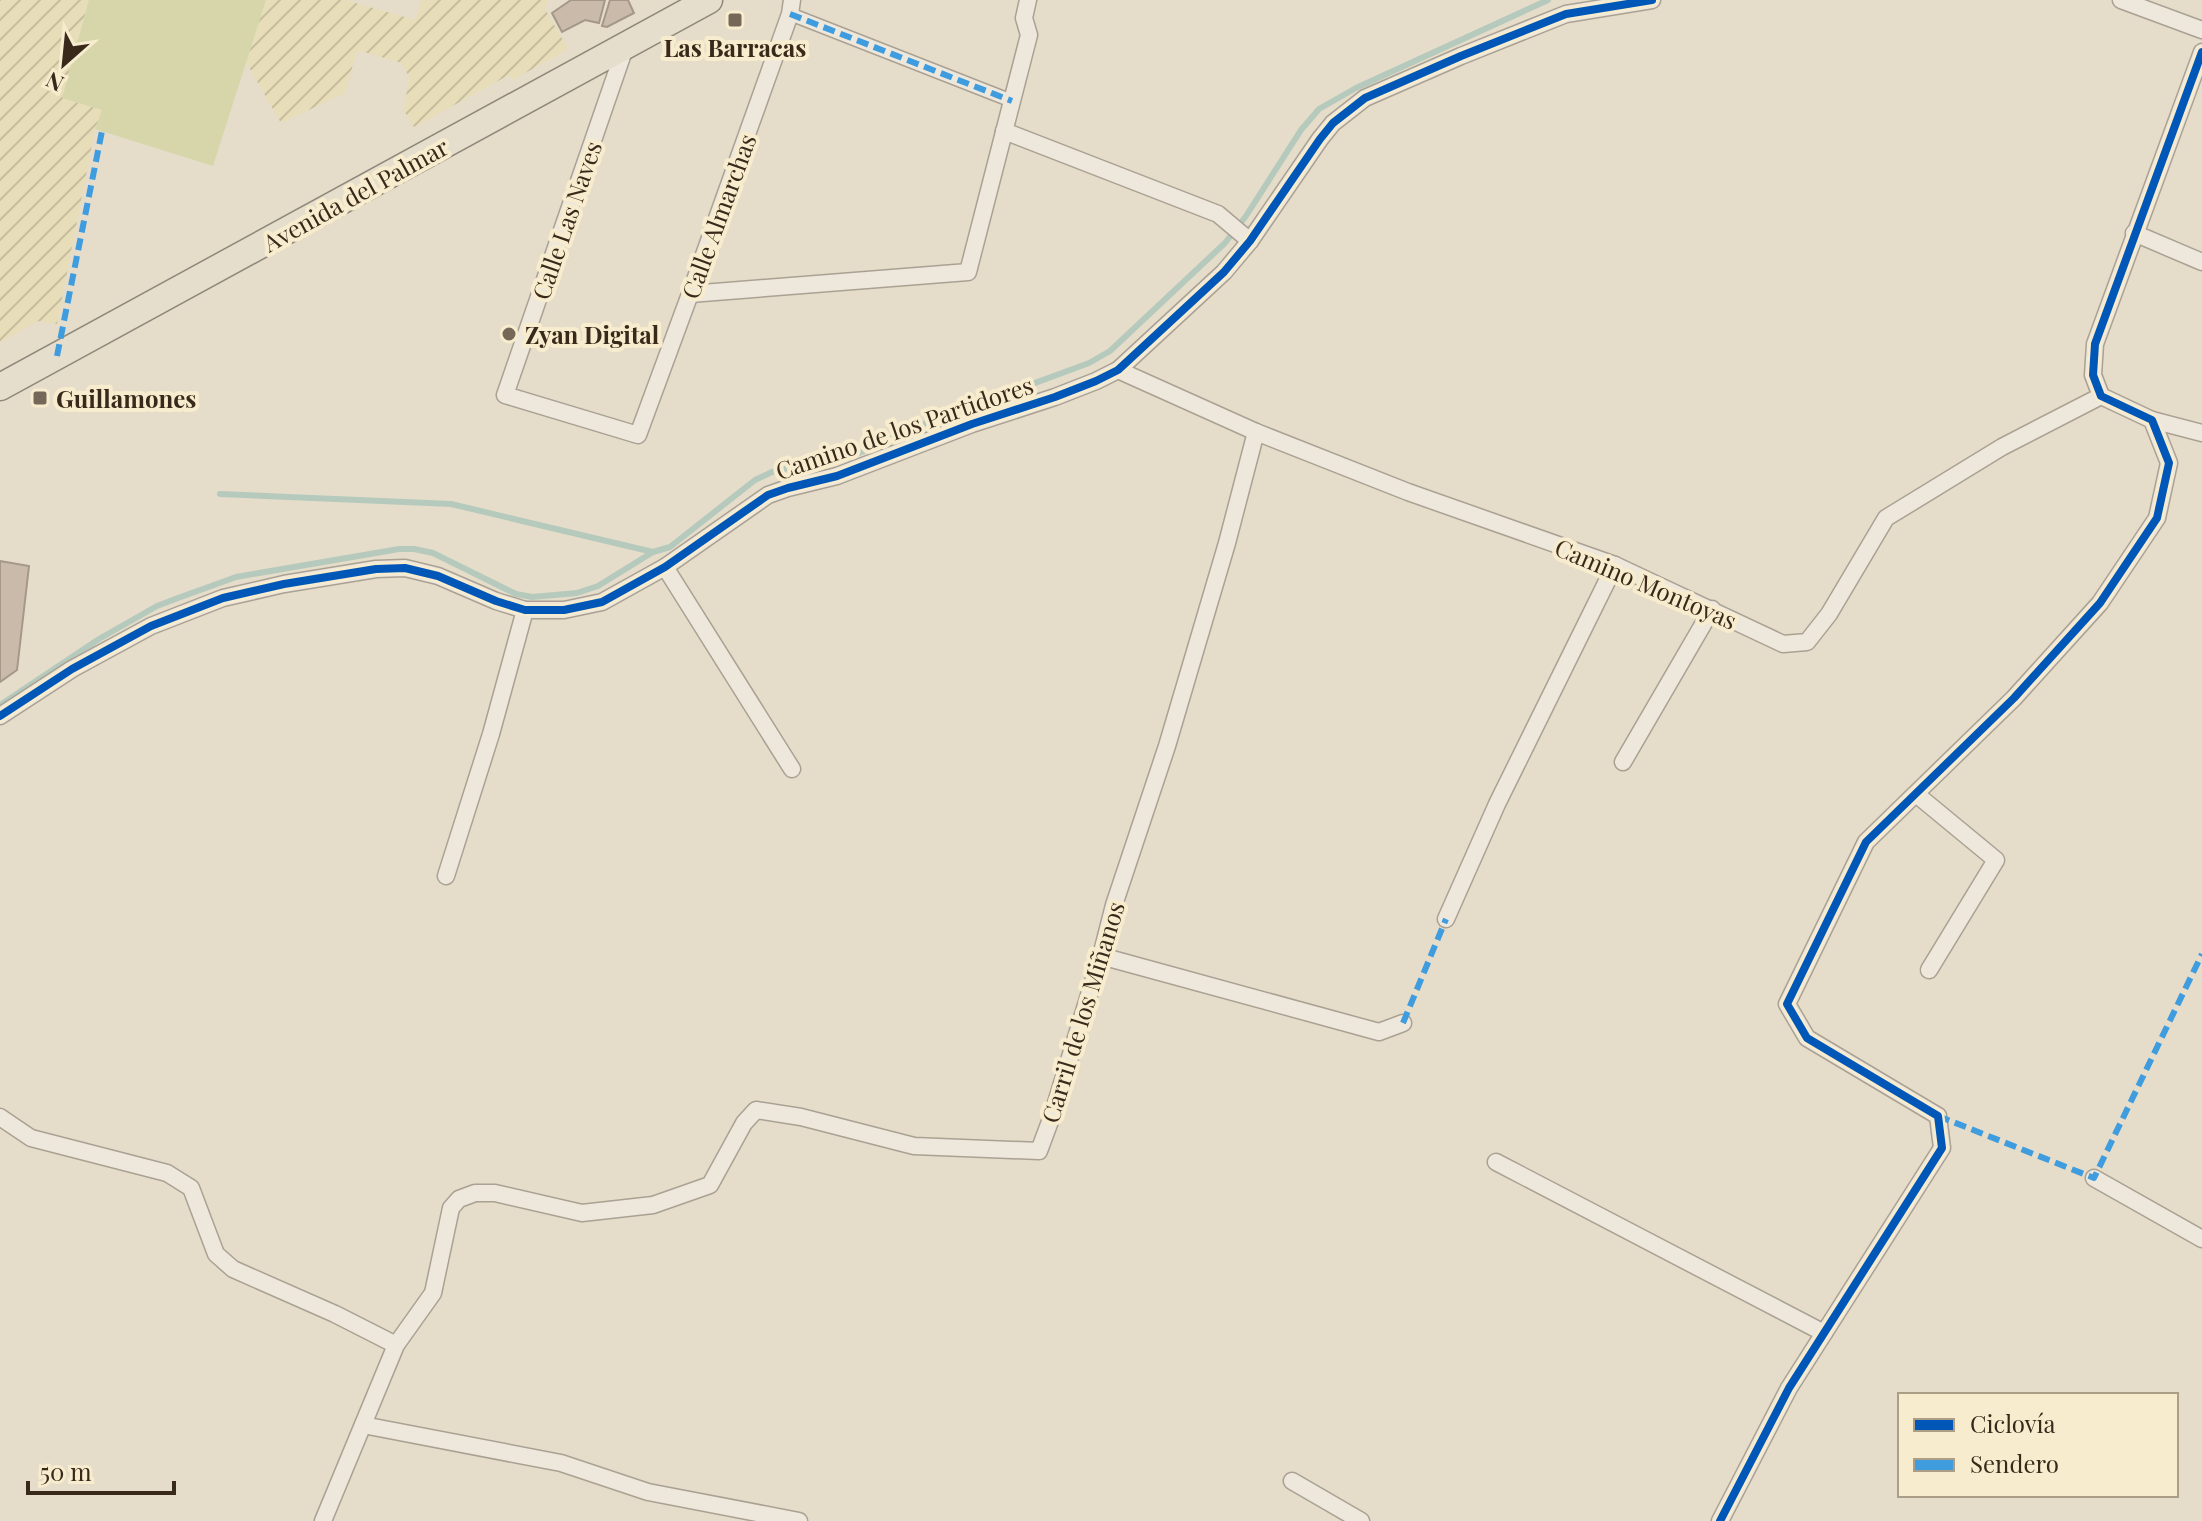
<svg xmlns="http://www.w3.org/2000/svg" width="2202" height="1521" font-family="'Playfair Display',serif">
	<style>
		.farmland { fill: url(#farmland-furrows) }
		.green { fill: #d6d6aa }
		.lines { fill: none; stroke-linecap: round; stroke-linejoin: round }
		.stream { stroke: #b5cabd; stroke-width: 6 }
		.building { fill: #cabaaa; stroke: #a59889; stroke-width: 2 }
		.pedestrian-casing { stroke: #aaa193; stroke-width: 15 }
		.minor-casing { stroke: #aaa193; stroke-width: 19 }
		.primary-casing { stroke: #8f877a; stroke-width: 29 }
		.pedestrian { stroke: #ede7dc; stroke-width: 12 }
		.minor { stroke: #ede7dc; stroke-width: 16 }
		.primary { stroke: #e5decc; stroke-width: 26 }
		.quiet { stroke: #3e9cdf; stroke-width: 6; stroke-dasharray: 12 6; stroke-linecap: butt }
		.cycleway-casing { stroke: #f8ecce; stroke-width: 13 }
		.cycleway { stroke: #0057b8; stroke-width: 8 }
		.poi-dot { fill: #756858; stroke: #f8ecce; stroke-width: 3 }
		.labels { text-anchor: middle; dominant-baseline: central; stroke-width: 8; stroke-linejoin: round; paint-order: stroke }
		.poi-label { font-size: 24px; font-weight: bold; fill: #39291b; stroke: #f8ecce; text-anchor: start }
		.street-label { font-size: 24px; fill: #39291b; stroke: #f8ecce }
	</style>
	<defs>
		<pattern id="farmland-furrows" width="10" height="10" patternUnits="userSpaceOnUse" patternTransform="scale(2)"><rect width="10" height="10" fill="#e7ddb8"/><path d="M-1 1l2-2M0 10L10 0M9 11l2-2" fill="none" stroke="#c7be9e"/></pattern>
	</defs>
	<rect width="100%" height="100%" fill="#e5ddc9"/>
	<!-- farmland -->
	<g class="farmland">
		<path d="M 0,0 L 89,0 L 62,98 L 102,110 L 95,129 L 57,324 L 38,321 L 0,342 Z"/>
		<path d="M 266,0 L 345,0 L 415,20 L 422,0 L 548,0 L 545,9 L 568,49 L 513,80 L 509,75 L 414,127 L 404,111 L 409,77 L 402,63 L 357,50 L 345,93 L 281,123 L 246,62 Z"/>
	</g>
	<!-- green -->
	<path class="green" d="M 89,0 L 266,0 L 213,166 L 95,129 L 102,110 L 62,98 Z"/>
	<g class="lines">
		<!-- stream -->
		<g class="stream">
			<path d="M 220,494 L 451,504 L 653,552"/>
			<path d="M 0,705 L 99,639 L 157,606 L 178,598 L 236,577 L 399,549 L 414,549 L 433,553 L 516,594 L 532,597 L 577,593 L 598,586 L 653,552 L 670,547 L 755,480 L 772,472 L 789,468 L 846,459 L 913,428 L 1089,363 L 1110,351 L 1225,243 L 1246,216 L 1301,130 L 1319,109 L 1356,88 L 1548,0"/>
		</g>
	</g>
	<!-- building -->
	<g class="building">
		<path d="M 571,0 L 605,0 L 599,23 L 585,20 L 562,32 L 552,13 Z"/>
		<path d="M 610,0 L 628,0 L 634,13 L 607,27 L 602,26 Z"/>
		<path d="M 0,561 L 29,566 L 17,670 L 0,682 Z"/>
	</g>
	<g class="lines">
		<defs>
			<path id="pedestrian" d="M 790,14 L 1012,101"/>
			<g id="minor">
				<path d="M 2121,0 L 2202,30"/>
				<path d="M 626,45 L 505,395 L 638,435 L 690,294 L 790,14 L 792,0"/>
				<path d="M 1004,131 L 1218,214 L 1250,241"/>
				<path d="M 2134,233 L 2202,262"/>
				<path d="M 690,294 L 968,272 L 1029,35 L 1024,18 L 1028,0"/>
				<path d="M 1118,370 L 1256,432 L 1408,492 L 1615,565 L 1783,644 L 1807,642 L 1829,614 L 1886,518 L 2002,447 L 2101,396"/>
				<path d="M 2152,420 L 2202,433"/>
				<path d="M 665,567 L 792,769"/>
				<path d="M 0,716 L 72,669 L 151,626 L 223,598 L 284,584 L 376,569 L 405,568 L 438,576 L 496,601 L 525,610 L 564,610 L 602,602 L 665,567 L 768,495 L 788,488 L 837,476 L 972,424 L 1055,397 L 1096,381 L 1118,370 L 1224,272 L 1250,241 L 1320,139 L 1333,123 L 1365,98 L 1461,56 L 1566,14 L 1652,0"/>
				<path d="M 1623,762 L 1712,609"/>
				<path d="M 1916,794 L 1996,860 L 1929,970"/>
				<path d="M 446,876 L 491,734 L 525,610"/>
				<path d="M 1446,919 L 1497,804 L 1615,565"/>
				<path d="M 1101,956 L 1379,1032 L 1403,1023"/>
				<path d="M 0,1117 L 31,1138 L 167,1173 L 191,1188 L 216,1254 L 233,1269 L 335,1314 L 396,1345"/>
				<path d="M 1496,1162 L 1824,1333"/>
				<path d="M 2094,1178 L 2202,1239"/>
				<path d="M 363,1425 L 561,1463 L 648,1492 L 799,1521"/>
				<path d="M 1292,1481 L 1361,1521"/>
				<path d="M 323,1521 L 396,1345 L 433,1293 L 451,1208 L 459,1199 L 475,1193 L 495,1193 L 582,1213 L 653,1205 L 710,1185 L 744,1123 L 756,1110 L 801,1117 L 914,1146 L 1039,1151 L 1052,1116 L 1101,956 L 1114,905 L 1167,746 L 1227,543 L 1256,432"/>
				<path d="M 1720,1521 L 1789,1388 L 1942,1148 L 1938,1116 L 1807,1038 L 1787,1004 L 1866,842 L 2014,698 L 2100,603 L 2157,518 L 2169,463 L 2152,420 L 2101,396 L 2093,375 L 2095,344 L 2202,52"/>
			</g>
			<path id="primary" d="M 0,387 L 709,0"/>
		</defs>
		<!-- pedestrian casing -->
		<use href="#pedestrian" class="pedestrian-casing"/>
		<!-- minor casing -->
		<use href="#minor" class="minor-casing"/>
		<!-- primary casing -->
		<use href="#primary" class="primary-casing"/>
		<!-- pedestrian -->
		<use href="#pedestrian" class="pedestrian"/>
		<!-- minor -->
		<use href="#minor" class="minor"/>
		<!-- primary -->
		<use href="#primary" class="primary"/>
		<!-- quiet -->
		<g class="quiet">
			<path d="M 790,14 L 1012,101"/>
			<path d="M 57,356 L 102,131"/>
			<path d="M 1403,1023 L 1446,919"/>
			<path d="M 1938,1116 L 2094,1178 L 2202,954"/>
		</g>
		<defs>
			<g id="cycleway">
				<path d="M 0,716 L 72,669 L 151,626 L 223,598 L 284,584 L 376,569 L 405,568 L 438,576 L 496,601 L 525,610 L 564,610 L 602,602 L 665,567 L 768,495 L 788,488 L 837,476 L 972,424 L 1055,397 L 1096,381 L 1118,370 L 1224,272 L 1250,241 L 1320,139 L 1333,123 L 1365,98 L 1461,56 L 1566,14 L 1652,0"/>
				<path d="M 1720,1521 L 1789,1388 L 1942,1148 L 1938,1116 L 1807,1038 L 1787,1004 L 1866,842 L 2014,698 L 2100,603 L 2157,518 L 2169,463 L 2152,420 L 2101,396 L 2093,375 L 2095,344 L 2202,52"/>
			</g>
		</defs>
		<!-- cycleway casing -->
		<use href="#cycleway" class="cycleway-casing"/>
		<!-- cycleway -->
		<use href="#cycleway" class="cycleway"/>
	</g>
	<!-- markers -->
	<g class="poi-dot">
		<rect x="727" y="12" width="16" height="16" rx="4"/>
		<circle cx="509" cy="334" r="8"/>
		<rect x="32" y="390" width="16" height="16" rx="4"/>
	</g>
	<g class="labels">
		<!-- poi labels -->
		<g class="poi-label">
			<text x="735" y="47" text-anchor="middle">Las Barracas</text>
			<text x="525" y="334">Zyan Digital</text>
			<text x="56" y="398">Guillamones</text>
		</g>
		<!-- street labels -->
		<g class="street-label">
			<text transform="translate(355 194) rotate(-29)">Avenida del Palmar</text>
			<text transform="translate(718 216) rotate(-70)">Calle Almarchas</text>
			<text transform="translate(566 220) rotate(-71)">Calle Las Naves</text>
			<text transform="translate(904 427) rotate(-19)">Camino de los Partidores</text>
			<text transform="translate(1646 583) rotate(23)">Camino Montoyas</text>
			<text transform="translate(1082 1012) rotate(-73)">Carril de los Miñanos</text>
		</g>
	</g>
	<!-- legend -->
	<rect x="1898" y="1393" width="280" height="104" fill="#f8ecce" stroke="#ac9e86" stroke-width="2"/>
	<rect x="1914" y="1419" width="40" height="12" fill="#0057b8" stroke="#ac9e86" stroke-width="2"/>
	<text x="1970" y="1433" font-size="24" fill="#39291b">Ciclovía</text>
	<rect x="1914" y="1459" width="40" height="12" fill="#3e9cdf" stroke="#ac9e86" stroke-width="2"/>
	<text x="1970" y="1473" font-size="24" fill="#39291b">Sendero</text>
	<!-- north arrow -->
	<g transform="translate(64 64) rotate(207)" stroke="#f8ecce" stroke-width="6" paint-order="stroke">
	<path d="M0-6L14 30L0 20L-14 30Z" fill="#39291b"/>
	<text y="-12" font-size="22" font-weight="bold" text-anchor="middle" fill="#39291b">N</text>
	</g>
	<!-- scale -->
	<path d="M28 1481v12h146v-12" fill="none" stroke="#39291b" stroke-width="4"/>
	<text x="40" y="1481" font-size="24" fill="#39291b" stroke="#f8ecce" stroke-width="6" paint-order="stroke">50 m</text>
</svg>
